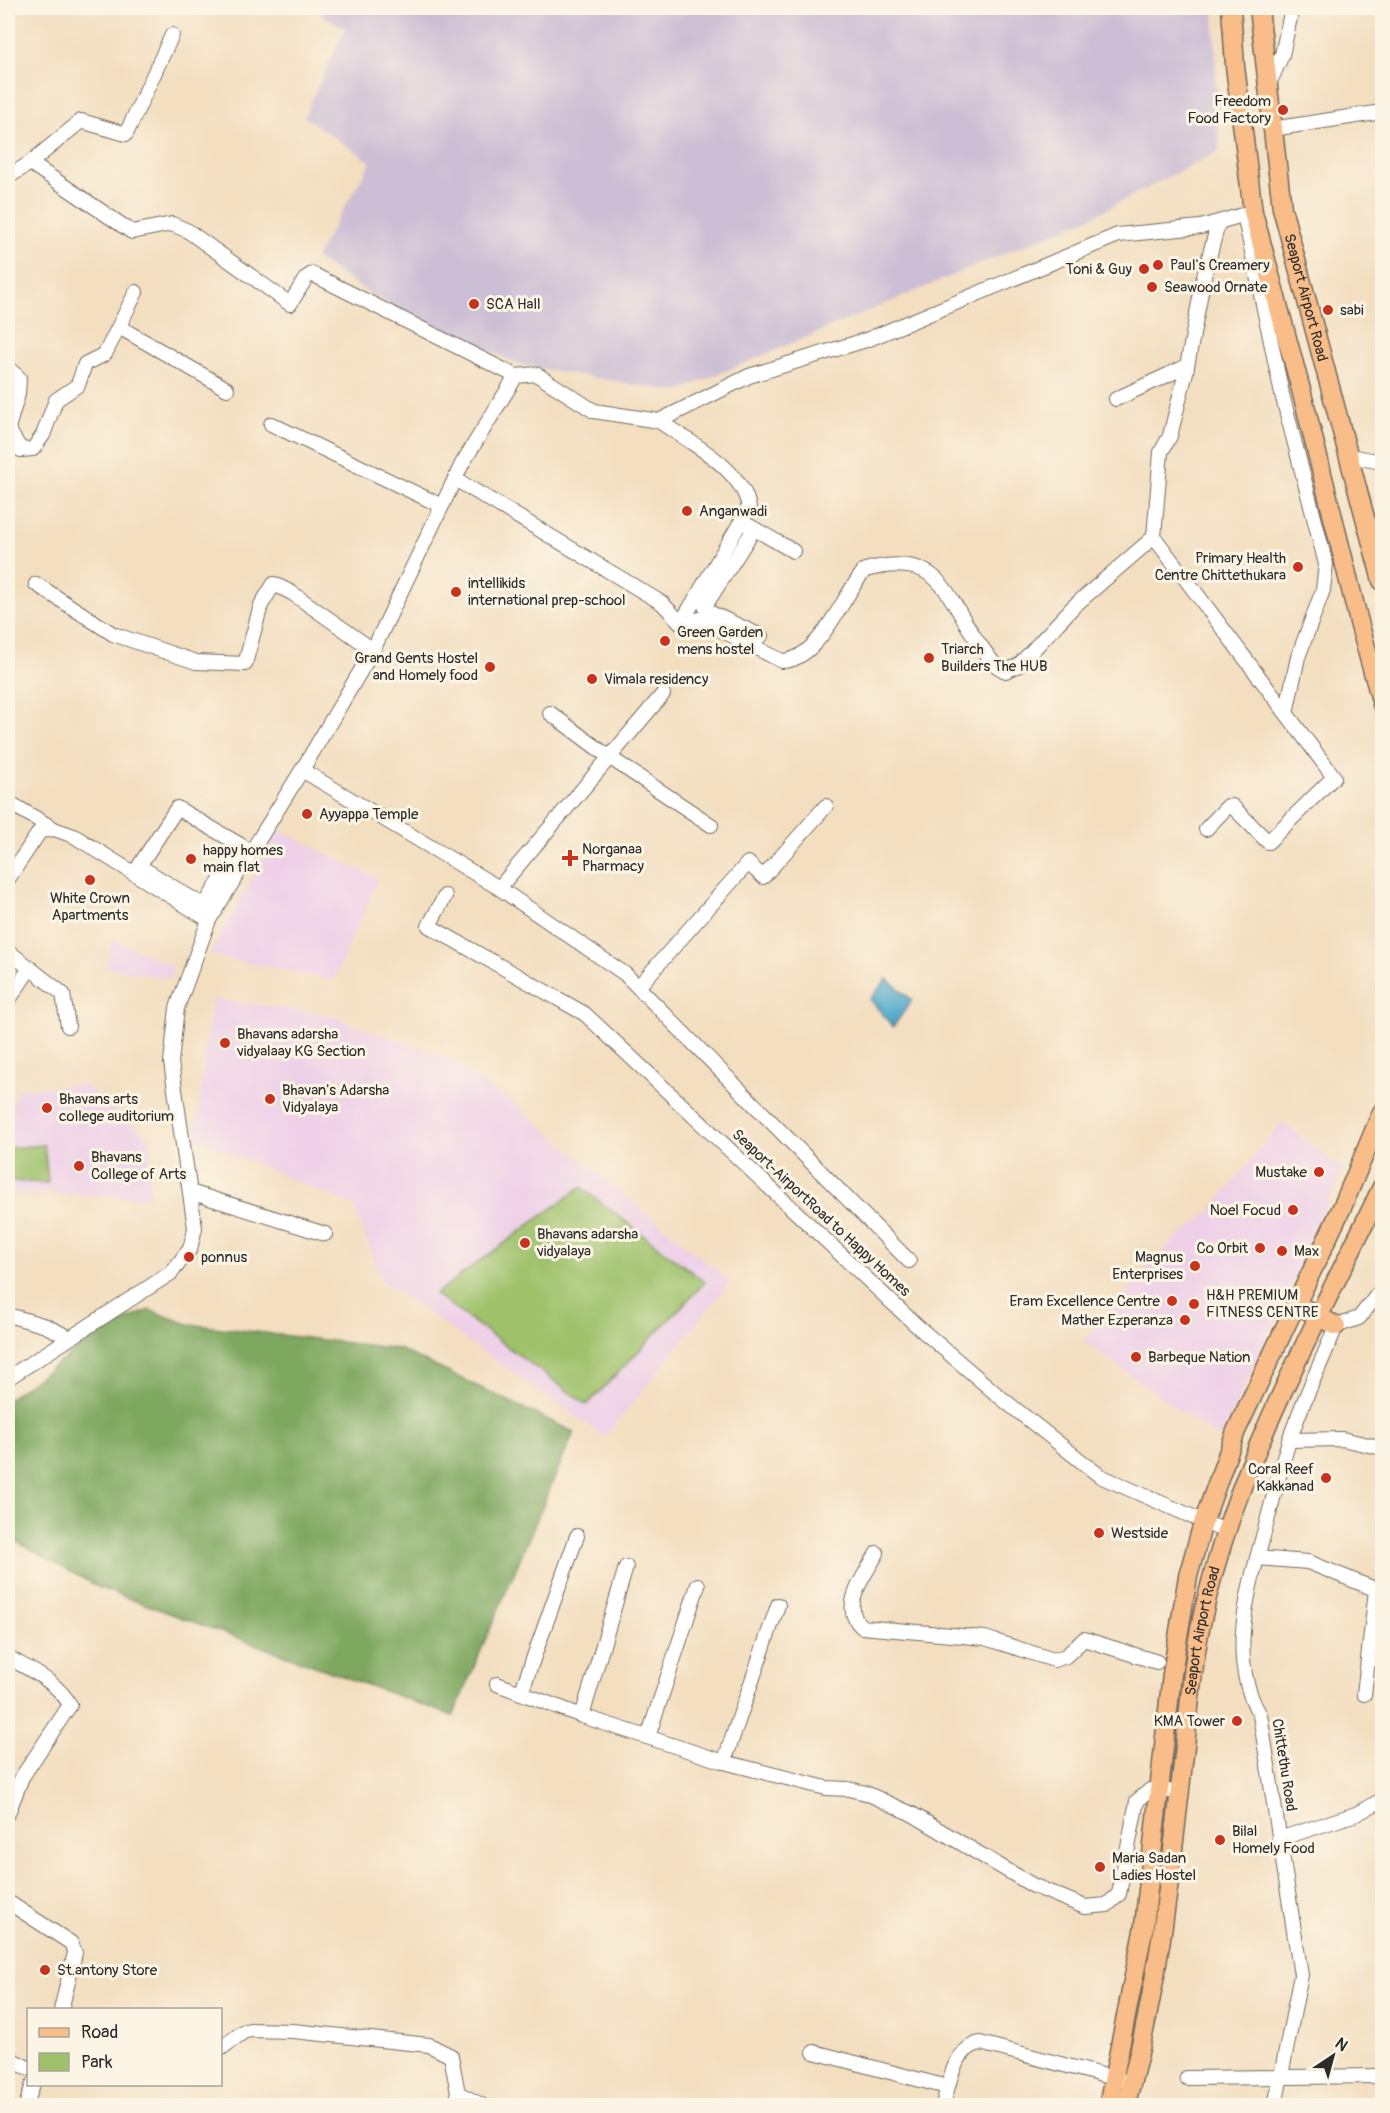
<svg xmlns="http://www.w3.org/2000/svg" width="1390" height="2113" font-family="Pangolin,sans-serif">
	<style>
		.built { fill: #eed0e8 }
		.industrial { fill: #ccbed4 }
		.green { fill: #9ec16a; stroke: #64764a; stroke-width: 1.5 }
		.forest { fill: #7ea75e; stroke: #546944; stroke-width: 1.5 }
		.water { fill: #4ba6c9; stroke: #3b687a; stroke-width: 1.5 }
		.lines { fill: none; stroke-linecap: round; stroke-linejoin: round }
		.minor-casing { stroke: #716a5f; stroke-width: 16 }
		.major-casing { stroke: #716a5f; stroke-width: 21 }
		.minor { stroke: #fff; stroke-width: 14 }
		.major { stroke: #f8bd88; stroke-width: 18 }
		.poi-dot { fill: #c8321e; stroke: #fcf5e5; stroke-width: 2 }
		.labels { text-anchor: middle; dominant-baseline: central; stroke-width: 6; stroke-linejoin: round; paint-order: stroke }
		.poi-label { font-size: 15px; fill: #2b2b2b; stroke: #fcf5e5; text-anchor: start }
		.street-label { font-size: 15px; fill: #2b2b2b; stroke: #fcf5e5 }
	</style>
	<rect width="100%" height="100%" fill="#fcf5e5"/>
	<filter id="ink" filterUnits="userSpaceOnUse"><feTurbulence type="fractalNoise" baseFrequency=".0167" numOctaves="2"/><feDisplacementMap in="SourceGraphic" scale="12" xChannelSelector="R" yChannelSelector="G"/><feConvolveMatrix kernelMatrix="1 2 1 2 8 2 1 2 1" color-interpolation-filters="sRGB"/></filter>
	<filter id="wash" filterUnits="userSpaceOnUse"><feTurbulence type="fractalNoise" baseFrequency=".008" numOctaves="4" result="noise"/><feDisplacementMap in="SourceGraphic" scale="24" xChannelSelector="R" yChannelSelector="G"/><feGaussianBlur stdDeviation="1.35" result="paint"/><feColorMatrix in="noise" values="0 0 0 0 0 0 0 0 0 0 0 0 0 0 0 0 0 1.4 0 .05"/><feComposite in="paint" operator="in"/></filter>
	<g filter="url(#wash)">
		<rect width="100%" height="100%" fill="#f3dec0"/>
		<!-- built -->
		<g class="built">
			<path d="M 279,830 L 378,879 L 333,980 L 209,955 Z"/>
			<path d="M 112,938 L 172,966 L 171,979 L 106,967 Z"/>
			<path d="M 212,999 L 324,1014 L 442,1056 L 513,1103 L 730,1282 L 605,1437 L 382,1281 L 353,1205 L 195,1138 Z"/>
			<path d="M 84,1084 L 150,1139 L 149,1198 L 8,1192 L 8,1123 L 17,1089 Z"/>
			<path d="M 1282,1122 L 1343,1170 L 1221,1440 L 1083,1341 L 1164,1249 L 1211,1210 Z"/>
		</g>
		<!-- industrial -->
		<path class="industrial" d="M 310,8 L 1214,8 L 1219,151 L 1089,218 L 676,392 L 522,365 L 434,329 L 372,295 L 315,258 L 371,162 L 304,117 L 345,28 Z"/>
		<!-- green -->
		<g class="green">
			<path d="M 44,1145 L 48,1183 L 8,1181 L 8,1148 Z"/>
			<path d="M 581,1187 L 705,1282 L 587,1405 L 435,1294 Z"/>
		</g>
		<!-- forest -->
		<path class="forest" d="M 149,1310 L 188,1324 L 399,1349 L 574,1432 L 453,1716 L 100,1588 L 8,1537 L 8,1399 L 109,1327 Z"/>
		<!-- water -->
		<path class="water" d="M 887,979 L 912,1000 L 893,1027 L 870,999 Z"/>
	</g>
	<g filter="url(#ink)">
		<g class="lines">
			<defs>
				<g id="minor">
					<path d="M 1268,86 L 1282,55 L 1292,8"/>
					<path d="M 1272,129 L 1382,112"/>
					<path d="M 30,163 L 81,121 L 126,134 L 172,35"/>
					<path d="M 8,177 L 30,163 L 132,232 L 172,224 L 188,231 L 290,304 L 306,278 L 312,274 L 516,376"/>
					<path d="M 1244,214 L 1282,394 L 1326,564 L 1323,590 L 1298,657 L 1286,713"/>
					<path d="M 119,327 L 227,389"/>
					<path d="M 8,368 L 19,378 L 18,394 L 8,428"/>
					<path d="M 1116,399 L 1187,366"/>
					<path d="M 659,421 C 690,443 743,468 749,508 L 681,623"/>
					<path d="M 271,424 L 442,506"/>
					<path d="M 8,429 L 21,450 L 33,449 L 43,435 L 56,400 L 78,385 L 85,364 L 105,354 L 136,292"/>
					<path d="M 1349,456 L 1382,462"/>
					<path d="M 455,479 L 662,603 L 681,623 L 700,619 L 782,661 C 819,661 843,595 865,570 C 946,549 945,600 983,649 C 990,659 995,667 1006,671 L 1019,665 L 1074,606 L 1154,537 L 1161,452 L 1170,436 L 1186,372 L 1204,276 L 1218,224"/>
					<path d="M 746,524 L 793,551"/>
					<path d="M 754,529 L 705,606 L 709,612 L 761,636"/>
					<path d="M 1154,537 L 1334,777 L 1268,842 L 1232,806 L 1228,806 L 1206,829"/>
					<path d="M 36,584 L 113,634 L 196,662 L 245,664 L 261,605 L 274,584 L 292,593 L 373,650"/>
					<path d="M 550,713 L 609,757 L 711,825"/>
					<path d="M 302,770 L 373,650 L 462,464 L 516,376 L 536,374 L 594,411 L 659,421 L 749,376 L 869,339 L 1118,235 L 1201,227 L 1253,212"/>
					<path d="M 8,802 L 54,829"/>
					<path d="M 8,879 L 40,831 L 54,829 L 74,836 L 209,920"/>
					<path d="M 499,888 L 663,694"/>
					<path d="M 445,896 L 429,926 L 585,1014 L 917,1326 L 1000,1397 L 1100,1476 L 1227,1532"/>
					<path d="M 204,906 L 242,846 L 177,808 L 139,866 L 204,906 L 215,912"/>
					<path d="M 8,951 L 63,994 L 68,1026"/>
					<path d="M 638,987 L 748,863 L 763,877 L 826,806"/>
					<path d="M 8,1001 L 30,968"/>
					<path d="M 190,1192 L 325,1234"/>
					<path d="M 8,1315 L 46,1326 L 68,1337"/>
					<path d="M 8,1378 L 171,1273 L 190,1249 L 195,1228 L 171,1062 L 177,1008 L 209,920 L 302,770 L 499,888 L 625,974 L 909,1261"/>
					<path d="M 1289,1440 L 1342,1439 L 1382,1448"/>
					<path d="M 877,1553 C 866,1574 838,1607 862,1627 L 985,1638 L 1054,1660 L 1066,1656 L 1084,1639 L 1157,1662"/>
					<path d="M 1257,1558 L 1308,1562 L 1382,1592"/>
					<path d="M 8,1657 C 31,1671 57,1681 70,1705 L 22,1777 L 8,1813"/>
					<path d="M 497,1684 L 582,1716 L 724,1762 L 826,1788 L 848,1789 L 866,1793 L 912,1814 L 1032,1885 L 1085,1907 L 1107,1905 L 1119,1894 L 1137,1801 L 1150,1790 L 1169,1791"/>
					<path d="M 521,1693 L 577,1536"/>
					<path d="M 1364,1694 L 1376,1590"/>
					<path d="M 582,1716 L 626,1567"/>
					<path d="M 648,1737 L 698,1585"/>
					<path d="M 724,1762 L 778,1605"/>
					<path d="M 1279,1839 L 1356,1814 L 1382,1800"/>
					<path d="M 8,1902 L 71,1943 L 75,1953 L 61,2010"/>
					<path d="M 220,2049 L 243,2032 L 250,2030 L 293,2031 L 429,2045 L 451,2056 L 458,2093 L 483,2106"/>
					<path d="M 814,2052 L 947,2087"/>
					<path d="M 8,2058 L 28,2068"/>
					<path d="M 1187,2078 L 1382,2076"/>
					<path d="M 26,2106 L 33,2084"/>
					<path d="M 943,2106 C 949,2082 954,2049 980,2043 L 1121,2080"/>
					<path d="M 1275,2106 L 1301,1975 L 1260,1715 C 1226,1658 1249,1588 1265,1529 C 1273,1500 1280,1469 1289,1441 C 1302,1402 1321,1364 1336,1326 L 1359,1318 L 1382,1289"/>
				</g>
				<g id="major">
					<path d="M 1231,8 L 1235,66 L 1253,212 L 1304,401 L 1360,626 L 1382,704"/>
					<path id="s1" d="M 1259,8 L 1282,208 L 1382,581"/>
					<path d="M 1296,1304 L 1336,1326"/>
					<path d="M 1108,2106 L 1144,1926 L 1172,1674 L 1188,1576 L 1203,1523 L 1236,1431 L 1344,1203 L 1382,1112"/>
					<path id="s2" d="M 1125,2106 C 1158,1994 1170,1878 1183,1763 C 1189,1717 1191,1669 1201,1624 C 1233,1469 1315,1328 1382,1187"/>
				</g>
			</defs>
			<!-- minor casing -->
			<use href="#minor" class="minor-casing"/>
			<!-- major casing -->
			<use href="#major" class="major-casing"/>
			<!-- minor -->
			<use href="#minor" class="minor"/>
			<!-- major -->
			<use href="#major" class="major"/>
		</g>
	</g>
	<!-- markers -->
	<g class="poi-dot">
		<circle cx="1283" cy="110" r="6"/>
		<circle cx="1158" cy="265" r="6"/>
		<circle cx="1144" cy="269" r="6"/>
		<circle cx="1152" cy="287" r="6"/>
		<circle cx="474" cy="304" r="6"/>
		<circle cx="1328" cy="310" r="6"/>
		<circle cx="687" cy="511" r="6"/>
		<circle cx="1298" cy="567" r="6"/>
		<circle cx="456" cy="592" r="6"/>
		<circle cx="665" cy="641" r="6"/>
		<circle cx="929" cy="658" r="6"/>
		<circle cx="490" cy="667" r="6"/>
		<circle cx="592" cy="679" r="6"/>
		<circle cx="307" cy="814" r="6"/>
		<path d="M567 849h6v6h6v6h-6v6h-6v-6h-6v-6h6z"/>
		<circle cx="191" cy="859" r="6"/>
		<circle cx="90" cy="880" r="6"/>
		<circle cx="225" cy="1043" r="6"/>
		<circle cx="270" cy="1099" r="6"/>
		<circle cx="47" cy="1108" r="6"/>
		<circle cx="79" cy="1166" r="6"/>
		<circle cx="1319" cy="1172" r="6"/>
		<circle cx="1293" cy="1210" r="6"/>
		<circle cx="525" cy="1243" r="6"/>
		<circle cx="1260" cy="1248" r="6"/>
		<circle cx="1282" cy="1251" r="6"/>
		<circle cx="189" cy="1257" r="6"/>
		<circle cx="1195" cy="1266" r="6"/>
		<circle cx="1172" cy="1301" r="6"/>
		<circle cx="1194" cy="1304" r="6"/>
		<circle cx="1185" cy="1320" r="6"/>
		<circle cx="1136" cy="1357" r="6"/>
		<circle cx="1326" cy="1478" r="6"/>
		<circle cx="1099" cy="1533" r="6"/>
		<circle cx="1237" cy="1721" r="6"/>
		<circle cx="1220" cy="1840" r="6"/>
		<circle cx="1100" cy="1867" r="6"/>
		<circle cx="45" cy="1970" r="6"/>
	</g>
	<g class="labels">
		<!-- poi labels -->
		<g class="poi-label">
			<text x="1271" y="101" text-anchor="end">Freedom<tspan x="1271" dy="17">Food Factory</tspan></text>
			<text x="1170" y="265">Paul's Creamery</text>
			<text x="1132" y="269" text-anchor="end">Toni &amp; Guy</text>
			<text x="1164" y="287">Seawood Ornate</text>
			<text x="486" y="304">SCA Hall</text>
			<text x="1340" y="310">sabi</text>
			<text x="699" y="511">Anganwadi</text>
			<text x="1286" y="558" text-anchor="end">Primary Health<tspan x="1286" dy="17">Centre Chittethukara</tspan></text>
			<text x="468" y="583">intellikids<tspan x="468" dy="17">international prep-school</tspan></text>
			<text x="677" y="632">Green Garden<tspan x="677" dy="17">mens hostel</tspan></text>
			<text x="941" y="649">Triarch<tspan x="941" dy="17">Builders The HUB</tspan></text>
			<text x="478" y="658" text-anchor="end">Grand Gents Hostel<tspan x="478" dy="17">and Homely food</tspan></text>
			<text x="604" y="679">Vimala residency</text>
			<text x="319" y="814">Ayyappa Temple</text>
			<text x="582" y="849">Norganaa<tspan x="582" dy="17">Pharmacy</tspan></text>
			<text x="203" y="850">happy homes<tspan x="203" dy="17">main flat</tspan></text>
			<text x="90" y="898" text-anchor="middle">White Crown<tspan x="90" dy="17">Apartments</tspan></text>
			<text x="237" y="1034">Bhavans adarsha<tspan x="237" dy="17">vidyalaay KG Section</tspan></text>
			<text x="282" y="1090">Bhavan's Adarsha<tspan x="282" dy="17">Vidyalaya</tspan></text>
			<text x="59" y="1099">Bhavans arts<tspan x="59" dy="17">college auditorium</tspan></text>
			<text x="91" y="1157">Bhavans<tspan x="91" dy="17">College of Arts</tspan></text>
			<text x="1307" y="1172" text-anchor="end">Mustake</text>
			<text x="1281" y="1210" text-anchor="end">Noel Focud</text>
			<text x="537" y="1234">Bhavans adarsha<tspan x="537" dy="17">vidyalaya</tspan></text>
			<text x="1248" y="1248" text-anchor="end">Co Orbit</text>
			<text x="1294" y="1251">Max</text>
			<text x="201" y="1257">ponnus</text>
			<text x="1183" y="1257" text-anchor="end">Magnus<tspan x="1183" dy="17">Enterprises</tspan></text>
			<text x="1206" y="1295">H&amp;H PREMIUM<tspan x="1206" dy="17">FITNESS CENTRE</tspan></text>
			<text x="1160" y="1301" text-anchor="end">Eram Excellence Centre</text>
			<text x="1173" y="1320" text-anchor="end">Mather Ezperanza</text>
			<text x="1148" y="1357">Barbeque Nation</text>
			<text x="1314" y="1469" text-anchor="end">Coral Reef<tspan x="1314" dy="17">Kakkanad</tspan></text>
			<text x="1111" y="1533">Westside</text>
			<text x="1225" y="1721" text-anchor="end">KMA Tower</text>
			<text x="1232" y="1831">Bilal<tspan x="1232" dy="17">Homely Food</tspan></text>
			<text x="1112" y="1858">Maria Sadan<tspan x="1112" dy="17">Ladies Hostel</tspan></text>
			<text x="57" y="1970">St.antony Store</text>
		</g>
		<!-- street labels -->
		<g class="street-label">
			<text stroke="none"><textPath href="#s1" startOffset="294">Seaport Airport Road</textPath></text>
			<text transform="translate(821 1213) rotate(43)">Seaport-AirportRoad to Happy Homes</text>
			<text stroke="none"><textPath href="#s2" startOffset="482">Seaport Airport Road</textPath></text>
			<text transform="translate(1284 1765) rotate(81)">Chittethu Road</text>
		</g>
	</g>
	<!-- margin -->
	<rect width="1390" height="2113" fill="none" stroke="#fcf5e5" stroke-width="30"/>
	<!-- legend -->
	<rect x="27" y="2008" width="195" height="78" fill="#fcf5e5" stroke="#a8a49b" stroke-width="1.5"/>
	<rect x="39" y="2028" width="30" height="9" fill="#f8bd88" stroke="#a8a49b" stroke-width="1.5"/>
	<text x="81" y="2038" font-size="18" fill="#2b2b2b">Road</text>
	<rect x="39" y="2053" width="30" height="18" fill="#9ec16a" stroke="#a8a49b" stroke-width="1.5"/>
	<text x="81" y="2068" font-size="18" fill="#2b2b2b">Park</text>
	<!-- north arrow -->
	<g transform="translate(1333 2056) rotate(36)" stroke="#fcf5e5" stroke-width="4.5" paint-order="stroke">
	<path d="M0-4.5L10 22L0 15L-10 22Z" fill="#2b2b2b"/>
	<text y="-9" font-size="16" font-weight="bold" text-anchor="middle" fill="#2b2b2b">N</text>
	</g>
</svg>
